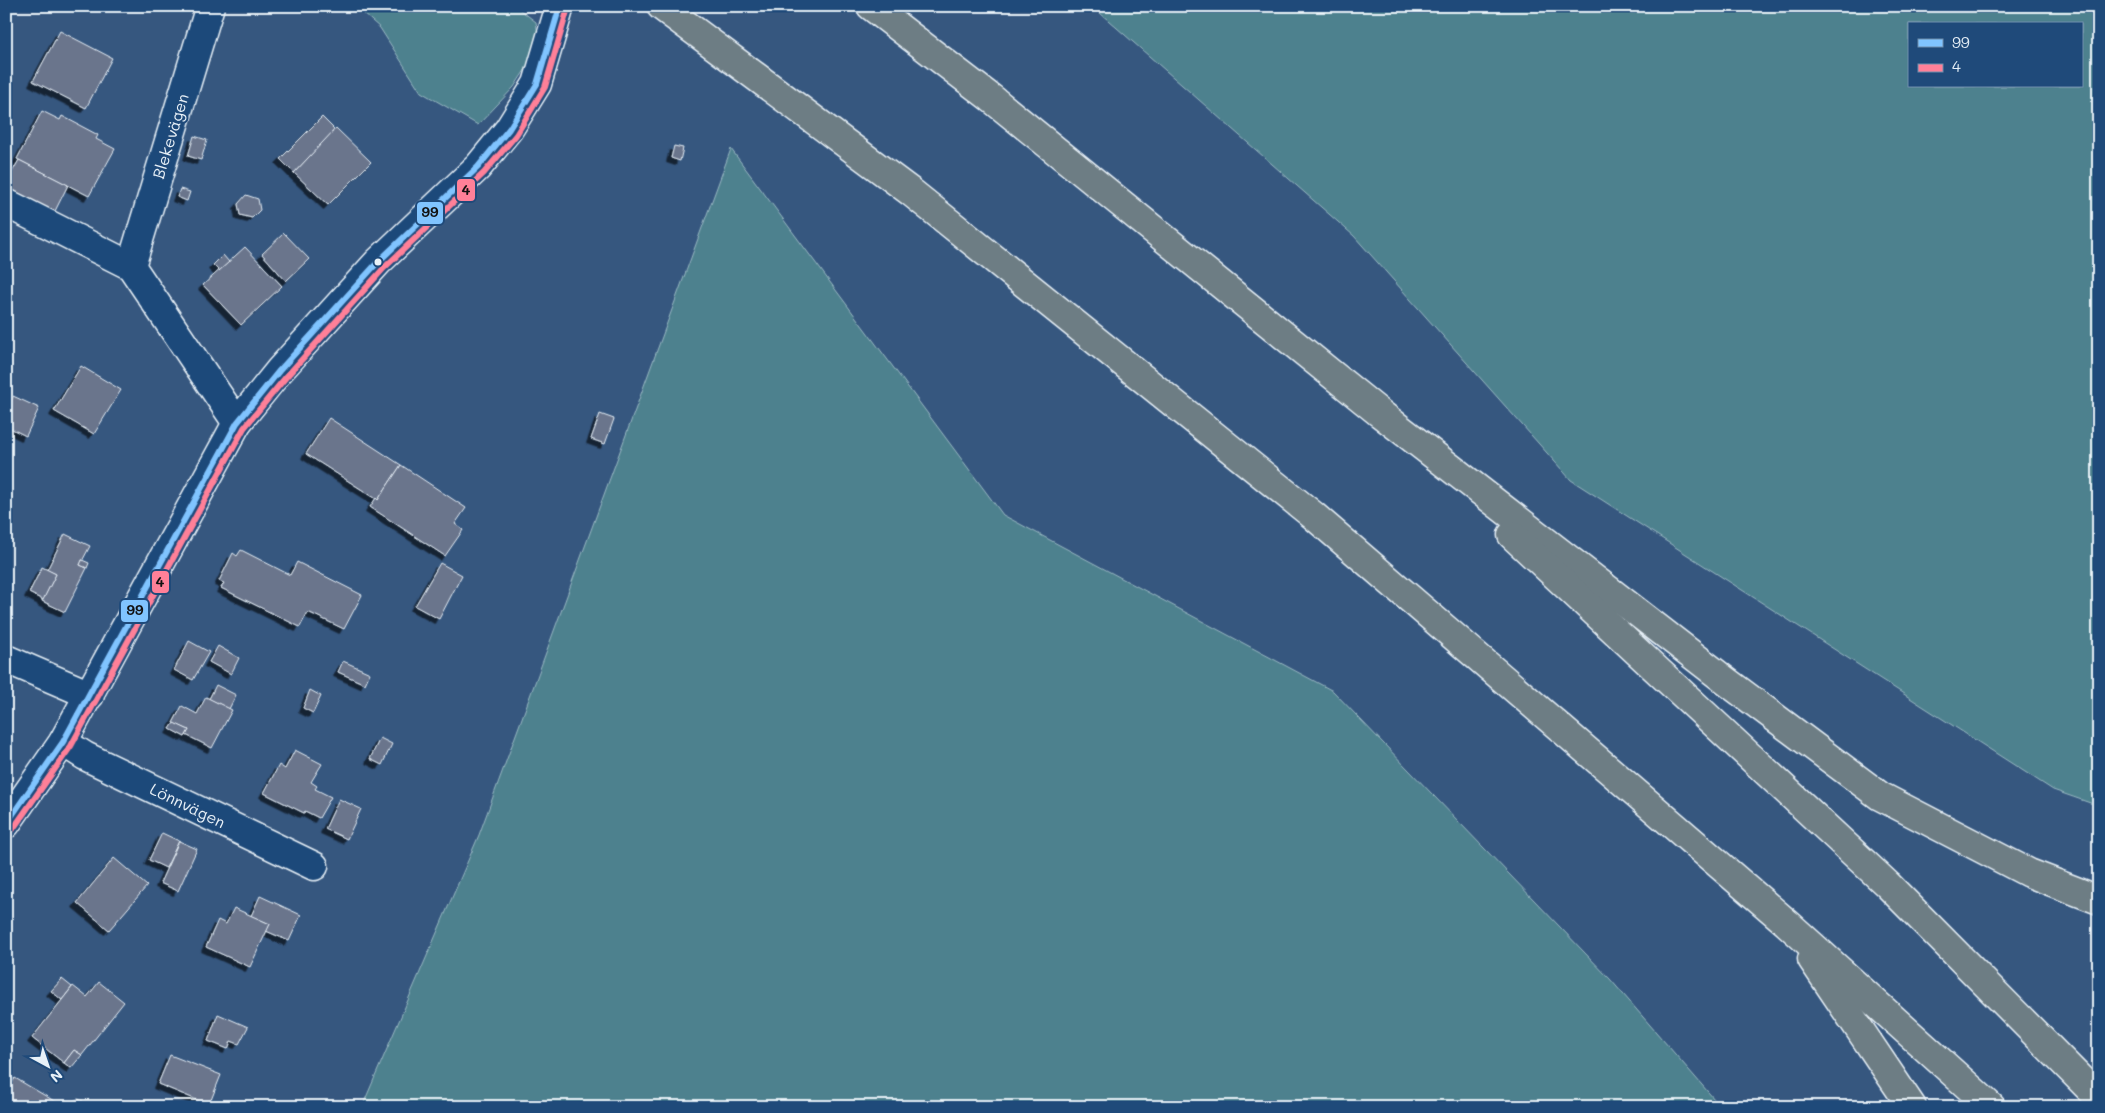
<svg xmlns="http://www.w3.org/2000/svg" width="2105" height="1113" font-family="Mali,sans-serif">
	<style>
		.green { fill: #4d818e; stroke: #9ab9c3; fill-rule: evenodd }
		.building { fill: #6b748c; stroke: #e8f1f8; filter: url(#shadow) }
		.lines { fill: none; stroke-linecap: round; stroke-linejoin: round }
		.street-casing { stroke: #e8f1f8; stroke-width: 31 }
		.secondary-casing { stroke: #e8f1f8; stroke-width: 31 }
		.highway-casing { stroke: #e8f1f8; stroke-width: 31 }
		.street { stroke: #1f4a7a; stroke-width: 28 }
		.secondary { stroke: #1f4a7a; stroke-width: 28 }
		.highway { stroke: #6d7d84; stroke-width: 28 }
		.bus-1-casing { stroke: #1f4a7a; stroke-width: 10 }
		.bus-2-casing { stroke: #1f4a7a; stroke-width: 10 }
		.bus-1 { stroke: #80c4ff; stroke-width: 6 }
		.bus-2 { stroke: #ff8098; stroke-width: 6 }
		.bus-dot { fill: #e8f1f8; stroke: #1f4a7a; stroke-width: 2 }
		.labels { text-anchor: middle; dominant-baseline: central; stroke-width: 4; stroke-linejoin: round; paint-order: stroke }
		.street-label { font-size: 16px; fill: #e8f1f8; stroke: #1f4a7a }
		.line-badge { stroke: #1f4a7a; stroke-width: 2 }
		.pale-badge-label { font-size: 14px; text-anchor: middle; font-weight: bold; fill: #111 }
	</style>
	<defs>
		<filter id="shadow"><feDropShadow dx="-4.5" dy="4.5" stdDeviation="0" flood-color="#0009"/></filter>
	</defs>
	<rect width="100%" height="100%" fill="#36577f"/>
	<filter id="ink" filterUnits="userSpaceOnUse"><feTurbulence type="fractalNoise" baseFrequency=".02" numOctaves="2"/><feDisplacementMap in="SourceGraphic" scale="10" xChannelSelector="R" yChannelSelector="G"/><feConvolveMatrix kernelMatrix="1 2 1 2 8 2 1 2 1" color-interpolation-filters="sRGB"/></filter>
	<g filter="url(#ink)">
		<!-- green -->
		<g class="green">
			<path d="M 355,6 L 515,6 L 536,22 L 540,47 L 514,87 L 478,125 L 421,92 L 380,28 Z"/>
			<path d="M 1092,6 L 2099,6 L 2099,806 L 2053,790 L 1571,480 L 1354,236 ZM 1909,24 L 2081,24 L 2081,86 L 1909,86 Z"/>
			<path d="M 731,149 L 1003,515 L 1333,691 L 1610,979 L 1721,1107 L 362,1107 L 479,835 Z"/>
		</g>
		<!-- building -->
		<g class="building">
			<path d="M 60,31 L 112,58 L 86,108 L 33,81 Z"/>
			<path d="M 42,111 L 60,120 L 62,116 L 98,135 L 96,139 L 115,149 L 89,196 L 17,159 Z"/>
			<path d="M 322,117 L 335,130 L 294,173 L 280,159 Z"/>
			<path d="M 336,128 L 371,162 L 328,205 L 294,173 Z"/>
			<path d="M 194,136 L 207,140 L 201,160 L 188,156 Z"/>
			<path d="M 674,146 L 683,148 L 680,161 L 671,158 Z"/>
			<path d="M 19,160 L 68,185 L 54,213 L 12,190 L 8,179 Z"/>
			<path d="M 180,189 L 190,192 L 187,201 L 177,197 Z"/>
			<path d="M 246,195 L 258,199 L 260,210 L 252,218 L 240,215 L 238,204 Z"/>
			<path d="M 284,233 L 309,259 L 286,281 L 262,254 Z"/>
			<path d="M 245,247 L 282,286 L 241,325 L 203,285 Z"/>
			<path d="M 223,255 L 229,262 L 219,271 L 213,265 Z"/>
			<path d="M 81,366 L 121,390 L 94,434 L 54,411 Z"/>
			<path d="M 13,396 L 39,408 L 26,436 L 6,426 L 6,412 Z"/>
			<path d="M 600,414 L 614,419 L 605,444 L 591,439 Z"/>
			<path d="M 329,418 L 401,465 L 378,500 L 306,454 Z"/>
			<path d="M 401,465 L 466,508 L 455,524 L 463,530 L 445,556 L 370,507 L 376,498 L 378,500 Z"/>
			<path d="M 65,534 L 90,546 L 80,565 L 87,568 L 65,612 L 42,601 L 56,574 L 47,570 Z"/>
			<path d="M 241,550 L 290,575 L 297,562 L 362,595 L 344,629 L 308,612 L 300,627 L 221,588 L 224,583 L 219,581 L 233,553 L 237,556 Z"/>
			<path d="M 82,560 L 89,563 L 87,568 L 80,565 Z"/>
			<path d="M 440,563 L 462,575 L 439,619 L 415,606 Z"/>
			<path d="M 42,567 L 56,574 L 43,600 L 29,593 Z"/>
			<path d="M 189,641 L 209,652 L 193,680 L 174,670 Z"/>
			<path d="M 218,646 L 239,658 L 231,674 L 209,662 Z"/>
			<path d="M 343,661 L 370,673 L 365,684 L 338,672 Z"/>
			<path d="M 216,685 L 236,695 L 229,709 L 209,699 Z"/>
			<path d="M 310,690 L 321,696 L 313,713 L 303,708 Z"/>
			<path d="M 206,697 L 232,710 L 212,748 L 186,735 L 189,730 L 173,723 L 182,706 L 197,714 Z"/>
			<path d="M 174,723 L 189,730 L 185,737 L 170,729 Z"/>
			<path d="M 380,738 L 392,744 L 382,765 L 370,759 Z"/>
			<path d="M 295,750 L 322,764 L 311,782 L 317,786 L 315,789 L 331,797 L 319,818 L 305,811 L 304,813 L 264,793 L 279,765 L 285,769 Z"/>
			<path d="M 339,799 L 361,809 L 347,839 L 325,829 Z"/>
			<path d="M 162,833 L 179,841 L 166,868 L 149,860 Z"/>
			<path d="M 179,841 L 197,849 L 178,891 L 160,883 Z"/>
			<path d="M 114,858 L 147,886 L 109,930 L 77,903 Z"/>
			<path d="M 260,896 L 301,915 L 289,941 L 266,931 L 270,924 L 251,916 Z"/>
			<path d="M 234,908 L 270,924 L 250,967 L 206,947 L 218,920 L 226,924 Z"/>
			<path d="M 62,979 L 72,987 L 62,1000 L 51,991 Z"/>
			<path d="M 99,982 L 124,1002 L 82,1055 L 74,1050 L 64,1063 L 32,1038 L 73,986 L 87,997 Z"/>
			<path d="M 218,1014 L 248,1027 L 239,1044 L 231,1041 L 228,1049 L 208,1041 Z"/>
			<path d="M 74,1050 L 82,1055 L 71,1068 L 64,1063 Z"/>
			<path d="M 170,1055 L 221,1075 L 209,1105 L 158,1084 Z"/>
			<path d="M 6,1075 L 14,1079 L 6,1093 Z"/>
			<path d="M 15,1078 L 61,1105 L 59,1107 L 6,1107 L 6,1092 Z"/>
			<path d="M 78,1099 L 83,1101 L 84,1107 L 71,1107 L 73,1101 Z"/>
		</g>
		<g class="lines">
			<defs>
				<g id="street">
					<path d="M 6,203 L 131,266 L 237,423"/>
					<path d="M 131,266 L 210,6"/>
					<path d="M 6,659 L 90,695"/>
					<path d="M 63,742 L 85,756 L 314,866"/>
				</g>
				<path id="secondary" d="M 6,824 L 63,742 L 237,423 L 279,371 L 378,262 L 478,167 L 509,129 L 537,84 L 560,6"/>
				<g id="highway">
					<path d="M 661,6 L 911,192 L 1314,516 L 1787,923 L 1991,1107"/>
					<path d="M 871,6 L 991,98 L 1381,414 L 1726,681 L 1880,796 L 2029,873 L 2099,900"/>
					<path d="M 1512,535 L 1888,885 L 2099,1098"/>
					<path d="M 1812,959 L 1912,1107"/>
				</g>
			</defs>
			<!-- street casing -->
			<use href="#street" class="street-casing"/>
			<!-- secondary casing -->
			<use href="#secondary" class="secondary-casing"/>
			<!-- highway casing -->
			<use href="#highway" class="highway-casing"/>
			<!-- street -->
			<use href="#street" class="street"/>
			<!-- secondary -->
			<use href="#secondary" class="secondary"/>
			<!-- highway -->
			<use href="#highway" class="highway"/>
			<defs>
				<path id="bus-1" d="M 6,824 L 63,742 L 237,423 L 279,371 L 378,262 L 478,167 L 509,129 L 537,84 L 560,6"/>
				<path id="bus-2" d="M 13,829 L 71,746 L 244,428 L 286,377 L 384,268 L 484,173 L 516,135 L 545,87 L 568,8"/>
			</defs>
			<!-- bus-1 casing -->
			<use href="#bus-1" class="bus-1-casing"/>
			<!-- bus-2 casing -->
			<use href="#bus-2" class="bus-2-casing"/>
			<!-- bus-1 -->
			<use href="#bus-1" class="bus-1"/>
			<!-- bus-2 -->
			<use href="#bus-2" class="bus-2"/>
		</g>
	</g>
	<!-- markers -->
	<circle class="bus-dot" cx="378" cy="262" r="4.5"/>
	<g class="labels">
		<!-- street labels -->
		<g class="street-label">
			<text transform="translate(170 136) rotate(-73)">Blekevägen</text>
			<text transform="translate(188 805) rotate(26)">Lönnvägen</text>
		</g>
	</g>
	<g class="line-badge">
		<rect x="456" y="178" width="20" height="24" rx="5" fill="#ff8098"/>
		<rect x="416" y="201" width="28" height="24" rx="5" fill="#80c4ff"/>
		<rect x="151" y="570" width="19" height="24" rx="5" fill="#ff8098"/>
		<rect x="120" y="599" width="29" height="24" rx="5" fill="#80c4ff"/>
	</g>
	<g class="pale-badge-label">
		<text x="466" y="195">4</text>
		<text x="430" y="217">99</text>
		<text x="160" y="587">4</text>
		<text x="135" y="615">99</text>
	</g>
	<!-- margin -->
	<rect width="2105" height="1113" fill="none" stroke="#1f4a7a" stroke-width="25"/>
	<rect x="12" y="12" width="2080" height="1088" fill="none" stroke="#e8f1f8" stroke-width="2" filter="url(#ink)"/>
	<!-- legend -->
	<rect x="1908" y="22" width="175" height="65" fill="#1f4a7a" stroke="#6f8dac"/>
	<rect x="1918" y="39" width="25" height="8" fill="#80c4ff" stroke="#6f8dac"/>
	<text x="1952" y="48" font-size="15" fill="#e8f1f8">99</text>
	<rect x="1918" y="64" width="25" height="8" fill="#ff8098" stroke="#6f8dac"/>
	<text x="1952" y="72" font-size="15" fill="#e8f1f8">4</text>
	<!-- north arrow -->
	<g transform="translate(48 1066) rotate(140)" stroke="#1f4a7a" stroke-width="4" paint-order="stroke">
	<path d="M0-4L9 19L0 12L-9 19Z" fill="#e8f1f8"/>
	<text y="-8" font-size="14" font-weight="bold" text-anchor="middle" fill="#e8f1f8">N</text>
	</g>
</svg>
